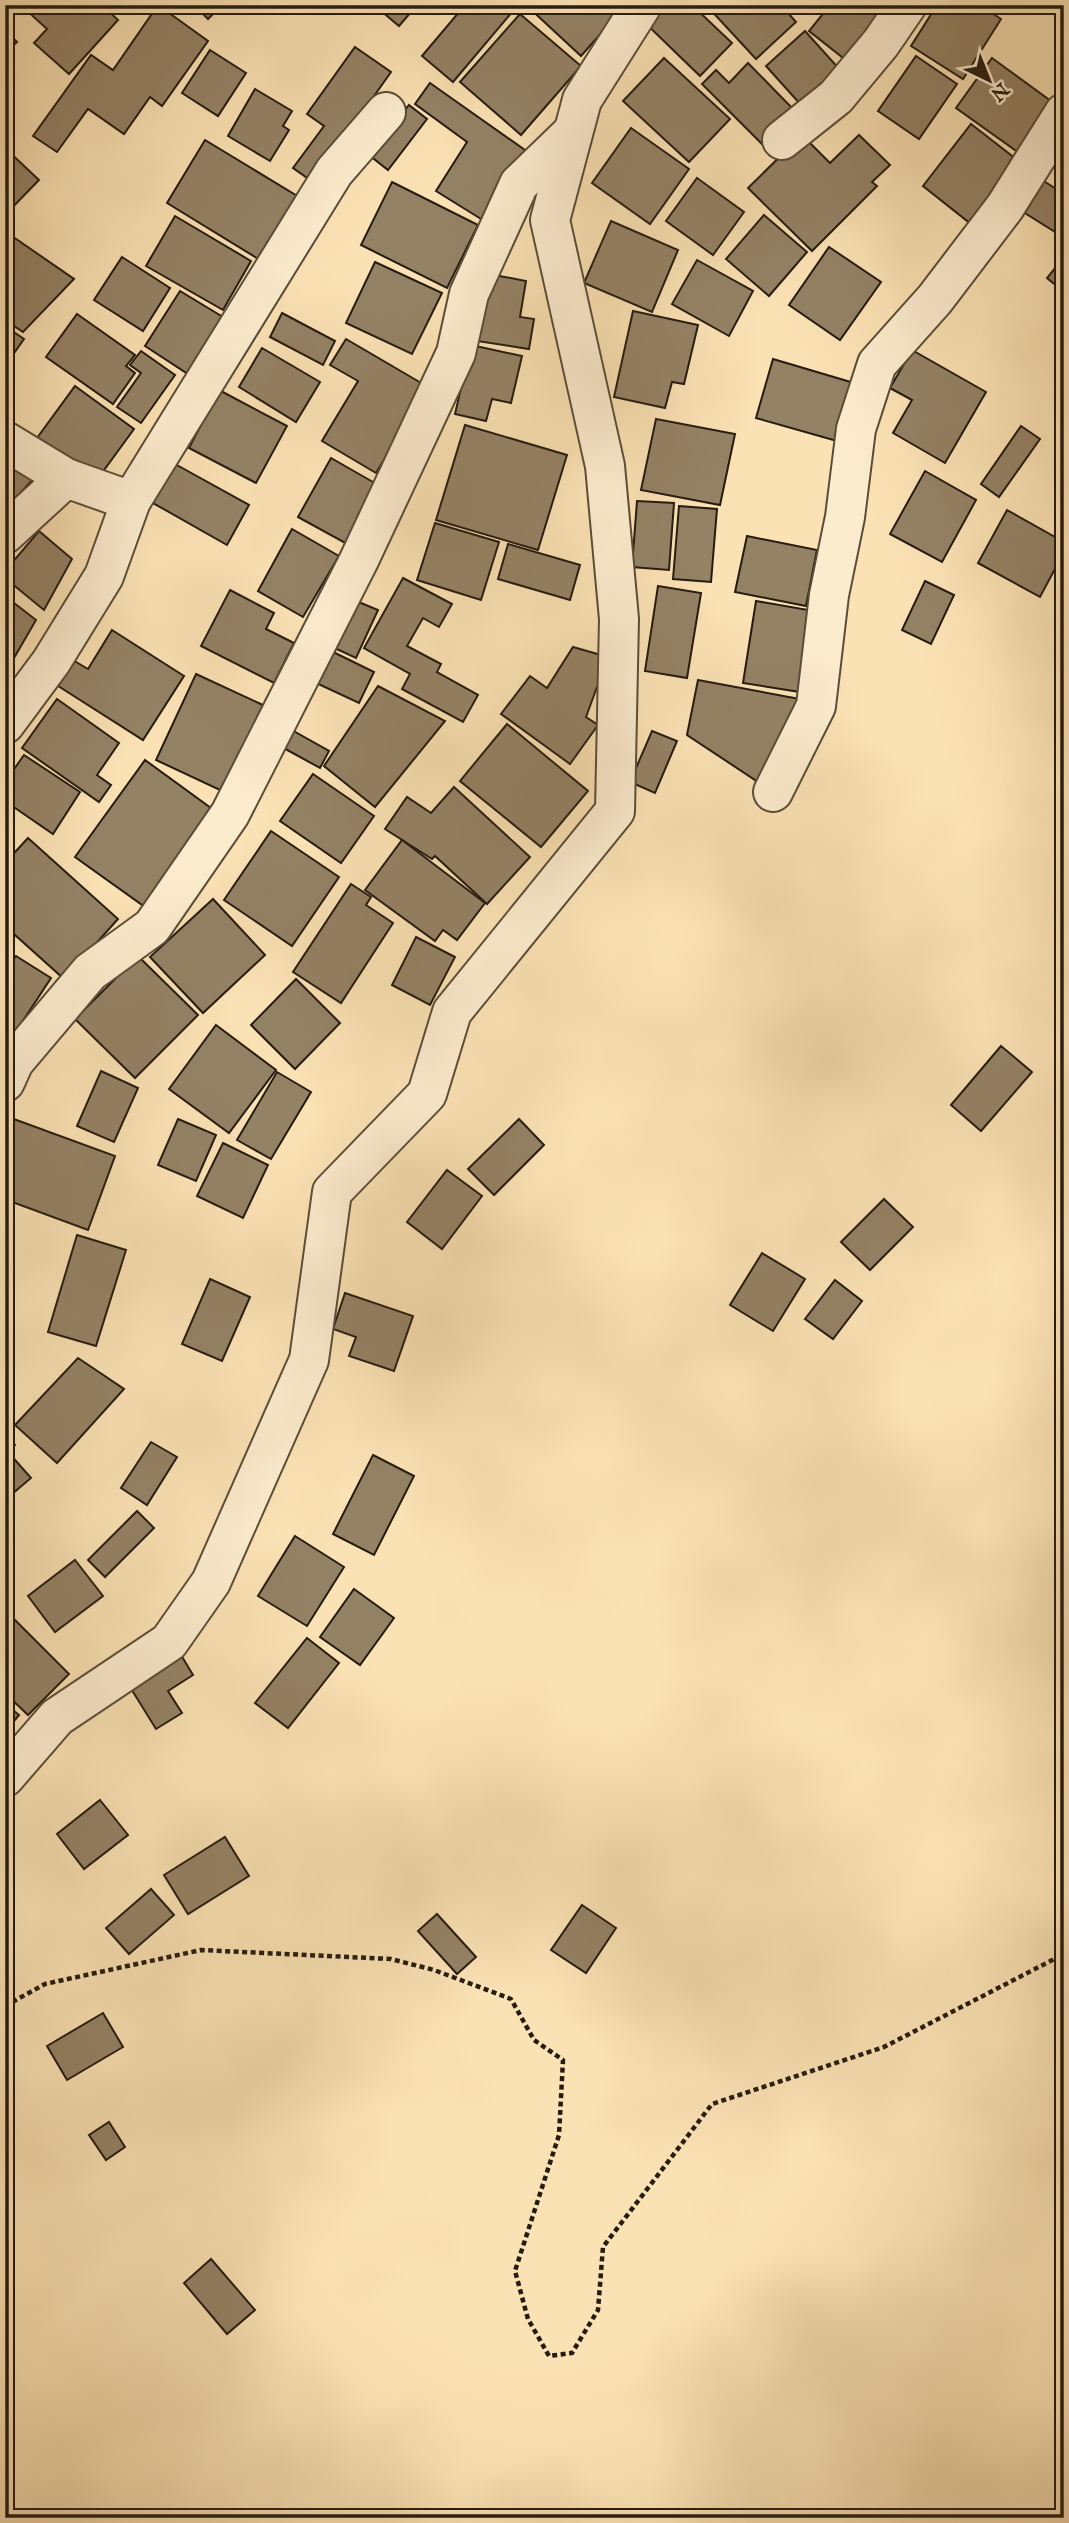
<svg xmlns="http://www.w3.org/2000/svg" width="1069" height="2523" font-family="'IM FELL English',serif">
	<style>
		.building { fill: #948265; stroke: #251b10; stroke-width: 2 }
		.lines { fill: none; stroke-linecap: round; stroke-linejoin: round }
		.street-casing { stroke: #5a4d39; stroke-width: 42 }
		.path { stroke: #251b10; stroke-width: 4.5; stroke-dasharray: 5 3.5; stroke-linecap: butt }
		.street { stroke: #fcecce; stroke-width: 38 }
	</style>
	<rect width="100%" height="100%" fill="#fbe2b4"/>
	<filter id="stains"><feTurbulence type="fractalNoise" baseFrequency=".00286" numOctaves="4"/><feColorMatrix values="0 0 0 0 .2 0 0 0 0 .09 0 0 0 0 .02 0 0 0 .5 -.17"/></filter>
	<radialGradient id="worn" r=".72"><stop offset=".6" stop-color="#630" stop-opacity="0"/><stop offset="1" stop-color="#630" stop-opacity=".3"/></radialGradient>
	<!-- building -->
	<g class="building">
		<path d="M 27,5 L 102,5 L 118,20 L 69,74 L 34,43 L 47,29 L 24,8 Z"/>
		<path d="M 158,5 L 208,41 L 162,106 L 150,97 L 124,134 L 88,109 L 57,152 L 33,136 L 91,55 L 113,70 Z"/>
		<path d="M 194,5 L 222,5 L 208,19 Z"/>
		<path d="M 374,5 L 417,5 L 399,26 Z"/>
		<path d="M 465,5 L 518,5 L 453,82 L 422,56 Z"/>
		<path d="M 526,5 L 626,5 L 581,56 Z"/>
		<path d="M 650,5 L 692,5 L 732,43 L 700,76 L 639,17 Z"/>
		<path d="M 706,5 L 781,5 L 796,22 L 756,59 Z"/>
		<path d="M 830,5 L 892,5 L 847,61 L 809,31 Z"/>
		<path d="M 937,5 L 979,5 L 1001,19 L 963,79 L 911,46 Z"/>
		<path d="M 985,5 L 1002,5 L 996,13 Z"/>
		<path d="M 520,14 L 581,66 L 521,135 L 460,82 Z"/>
		<path d="M 5,30 L 17,42 L 5,53 Z"/>
		<path d="M 805,31 L 841,71 L 802,106 L 766,66 Z"/>
		<path d="M 355,47 L 391,72 L 313,182 L 293,168 L 324,126 L 307,114 Z"/>
		<path d="M 210,50 L 246,73 L 218,116 L 182,93 Z"/>
		<path d="M 916,56 L 957,84 L 919,139 L 878,111 Z"/>
		<path d="M 664,58 L 730,119 L 689,162 L 623,101 Z"/>
		<path d="M 992,58 L 1055,104 L 1019,153 L 956,108 Z"/>
		<path d="M 748,63 L 795,111 L 762,144 L 702,84 L 716,70 L 729,83 Z"/>
		<path d="M 430,83 L 525,150 L 481,219 L 436,191 L 467,142 L 415,104 Z"/>
		<path d="M 255,89 L 292,111 L 283,126 L 289,130 L 270,161 L 228,136 Z"/>
		<path d="M 409,105 L 427,119 L 388,170 L 369,155 Z"/>
		<path d="M 971,124 L 1020,162 L 971,224 L 923,186 Z"/>
		<path d="M 631,128 L 689,169 L 650,224 L 592,183 Z"/>
		<path d="M 802,135 L 830,163 L 859,135 L 890,165 L 872,182 L 877,186 L 812,251 L 748,188 Z"/>
		<path d="M 205,140 L 299,197 L 260,260 L 167,203 Z"/>
		<path d="M 5,148 L 39,180 L 5,215 Z"/>
		<path d="M 697,178 L 744,212 L 713,255 L 666,221 Z"/>
		<path d="M 1039,178 L 1064,194 L 1063,237 L 1020,210 Z"/>
		<path d="M 392,182 L 478,225 L 447,288 L 361,245 Z"/>
		<path d="M 764,215 L 807,252 L 769,296 L 726,259 Z"/>
		<path d="M 175,216 L 251,261 L 223,310 L 146,266 Z"/>
		<path d="M 611,221 L 678,250 L 652,312 L 584,283 Z"/>
		<path d="M 9,234 L 74,279 L 23,332 L 5,320 L 5,239 Z"/>
		<path d="M 829,247 L 881,282 L 840,340 L 789,305 Z"/>
		<path d="M 122,257 L 170,288 L 143,331 L 94,300 Z"/>
		<path d="M 1064,257 L 1064,292 L 1047,278 Z"/>
		<path d="M 697,260 L 753,291 L 729,336 L 672,304 Z"/>
		<path d="M 375,262 L 442,293 L 412,354 L 346,323 Z"/>
		<path d="M 489,274 L 526,281 L 520,317 L 534,319 L 529,349 L 477,341 Z"/>
		<path d="M 180,291 L 223,317 L 188,374 L 145,346 Z"/>
		<path d="M 633,311 L 698,325 L 684,384 L 672,382 L 665,408 L 614,397 Z"/>
		<path d="M 282,313 L 335,341 L 323,365 L 270,337 Z"/>
		<path d="M 77,314 L 135,355 L 126,366 L 135,373 L 113,404 L 46,357 Z"/>
		<path d="M 5,326 L 24,339 L 5,366 Z"/>
		<path d="M 346,339 L 428,387 L 376,473 L 322,441 L 358,381 L 330,365 Z"/>
		<path d="M 471,345 L 522,356 L 511,403 L 492,399 L 486,421 L 455,414 Z"/>
		<path d="M 262,348 L 320,382 L 296,422 L 239,387 Z"/>
		<path d="M 912,350 L 986,392 L 945,463 L 893,433 L 912,400 L 890,388 Z"/>
		<path d="M 141,351 L 175,375 L 141,423 L 117,407 L 141,373 L 130,365 Z"/>
		<path d="M 773,359 L 854,383 L 837,441 L 756,418 Z"/>
		<path d="M 75,386 L 134,429 L 96,481 L 37,438 Z"/>
		<path d="M 219,390 L 287,426 L 256,483 L 189,448 Z"/>
		<path d="M 656,419 L 735,434 L 720,505 L 641,490 Z"/>
		<path d="M 465,425 L 567,455 L 538,550 L 436,520 Z"/>
		<path d="M 1021,426 L 1040,439 L 999,497 L 981,484 Z"/>
		<path d="M 331,458 L 380,486 L 347,544 L 298,517 Z"/>
		<path d="M 5,461 L 35,477 L 5,510 Z"/>
		<path d="M 175,464 L 249,505 L 227,545 L 153,503 Z"/>
		<path d="M 925,471 L 976,500 L 942,562 L 890,534 Z"/>
		<path d="M 637,501 L 674,503 L 669,570 L 632,567 Z"/>
		<path d="M 679,506 L 717,509 L 711,582 L 673,579 Z"/>
		<path d="M 1007,510 L 1064,542 L 1064,552 L 1040,597 L 978,563 Z"/>
		<path d="M 435,523 L 499,542 L 481,600 L 417,580 Z"/>
		<path d="M 292,529 L 339,556 L 303,617 L 258,591 Z"/>
		<path d="M 39,531 L 72,559 L 44,610 L 5,578 L 5,571 Z"/>
		<path d="M 747,536 L 817,550 L 806,606 L 735,592 Z"/>
		<path d="M 508,544 L 580,565 L 570,600 L 498,579 Z"/>
		<path d="M 403,578 L 452,604 L 439,627 L 423,618 L 407,646 L 441,664 L 437,672 L 478,695 L 463,722 L 402,689 L 410,674 L 364,648 Z"/>
		<path d="M 925,581 L 954,595 L 931,644 L 902,630 Z"/>
		<path d="M 658,586 L 701,593 L 687,678 L 645,671 Z"/>
		<path d="M 230,590 L 274,613 L 266,629 L 294,643 L 274,683 L 201,646 Z"/>
		<path d="M 5,596 L 36,620 L 14,658 L 5,652 Z"/>
		<path d="M 349,598 L 378,610 L 356,658 L 328,645 Z"/>
		<path d="M 756,601 L 814,611 L 800,692 L 743,683 Z"/>
		<path d="M 112,630 L 184,676 L 143,740 L 55,684 L 71,659 L 88,669 Z"/>
		<path d="M 573,647 L 608,657 L 586,717 L 598,725 L 570,764 L 501,714 L 530,676 L 547,688 Z"/>
		<path d="M 329,650 L 374,672 L 359,703 L 314,682 Z"/>
		<path d="M 196,674 L 263,705 L 222,791 L 156,760 Z"/>
		<path d="M 698,680 L 805,700 L 761,784 L 687,735 Z"/>
		<path d="M 378,686 L 445,721 L 375,807 L 324,766 Z"/>
		<path d="M 57,699 L 119,743 L 97,775 L 111,785 L 99,802 L 22,748 Z"/>
		<path d="M 507,724 L 588,791 L 541,847 L 460,781 Z"/>
		<path d="M 290,729 L 329,751 L 320,768 L 280,746 Z"/>
		<path d="M 652,731 L 677,741 L 655,793 L 630,782 Z"/>
		<path d="M 24,755 L 80,792 L 53,834 L 5,801 L 5,782 Z"/>
		<path d="M 145,760 L 215,811 L 145,907 L 75,857 Z"/>
		<path d="M 313,774 L 374,816 L 341,863 L 280,821 Z"/>
		<path d="M 454,787 L 530,857 L 487,904 L 435,856 L 432,859 L 385,829 L 407,797 L 431,813 Z"/>
		<path d="M 271,831 L 339,877 L 292,946 L 224,900 Z"/>
		<path d="M 28,838 L 118,919 L 64,979 L 5,926 L 5,863 Z"/>
		<path d="M 402,840 L 485,903 L 457,940 L 443,930 L 435,941 L 365,890 Z"/>
		<path d="M 351,884 L 371,897 L 366,905 L 393,923 L 341,1003 L 293,972 Z"/>
		<path d="M 213,899 L 265,955 L 203,1013 L 150,957 Z"/>
		<path d="M 416,937 L 455,957 L 430,1005 L 392,985 Z"/>
		<path d="M 16,956 L 51,978 L 9,1042 L 5,1040 L 5,970 Z"/>
		<path d="M 138,956 L 198,1015 L 135,1078 L 75,1019 Z"/>
		<path d="M 296,979 L 340,1023 L 295,1069 L 251,1025 Z"/>
		<path d="M 216,1025 L 276,1070 L 229,1133 L 169,1089 Z"/>
		<path d="M 1001,1046 L 1032,1072 L 981,1131 L 951,1105 Z"/>
		<path d="M 101,1071 L 138,1088 L 114,1142 L 77,1126 Z"/>
		<path d="M 277,1072 L 311,1092 L 271,1159 L 237,1140 Z"/>
		<path d="M 11,1118 L 115,1156 L 88,1230 L 7,1200 L 5,1205 L 5,1134 Z"/>
		<path d="M 178,1119 L 216,1135 L 196,1181 L 158,1165 Z"/>
		<path d="M 519,1119 L 544,1145 L 494,1195 L 468,1169 Z"/>
		<path d="M 223,1143 L 268,1165 L 243,1218 L 197,1196 Z"/>
		<path d="M 447,1170 L 482,1196 L 442,1249 L 407,1222 Z"/>
		<path d="M 884,1199 L 913,1227 L 870,1270 L 841,1242 Z"/>
		<path d="M 77,1235 L 126,1250 L 96,1346 L 48,1332 Z"/>
		<path d="M 762,1253 L 805,1279 L 773,1331 L 730,1305 Z"/>
		<path d="M 210,1279 L 250,1297 L 222,1361 L 182,1344 Z"/>
		<path d="M 835,1280 L 862,1301 L 833,1339 L 805,1319 Z"/>
		<path d="M 345,1293 L 413,1316 L 394,1371 L 349,1356 L 356,1337 L 333,1329 Z"/>
		<path d="M 78,1358 L 124,1389 L 57,1463 L 15,1425 Z"/>
		<path d="M 5,1434 L 15,1445 L 8,1452 L 31,1478 L 5,1500 Z"/>
		<path d="M 151,1442 L 177,1457 L 147,1505 L 121,1488 Z"/>
		<path d="M 373,1455 L 414,1476 L 374,1555 L 333,1534 Z"/>
		<path d="M 137,1511 L 154,1528 L 105,1577 L 88,1560 Z"/>
		<path d="M 295,1536 L 344,1567 L 307,1626 L 258,1596 Z"/>
		<path d="M 75,1560 L 103,1596 L 55,1632 L 28,1596 Z"/>
		<path d="M 354,1589 L 394,1618 L 360,1665 L 320,1637 Z"/>
		<path d="M 9,1614 L 69,1674 L 28,1715 L 5,1693 L 5,1618 Z"/>
		<path d="M 307,1638 L 339,1663 L 288,1728 L 255,1703 Z"/>
		<path d="M 181,1655 L 193,1675 L 168,1691 L 182,1713 L 156,1729 L 130,1687 Z"/>
		<path d="M 5,1703 L 19,1715 L 5,1732 Z"/>
		<path d="M 100,1800 L 128,1835 L 84,1869 L 57,1834 Z"/>
		<path d="M 225,1837 L 249,1876 L 188,1914 L 164,1875 Z"/>
		<path d="M 151,1889 L 174,1915 L 129,1954 L 106,1928 Z"/>
		<path d="M 582,1905 L 616,1928 L 586,1973 L 551,1950 Z"/>
		<path d="M 437,1914 L 476,1957 L 457,1974 L 418,1931 Z"/>
		<path d="M 103,2013 L 123,2047 L 67,2080 L 47,2046 Z"/>
		<path d="M 109,2122 L 125,2147 L 106,2160 L 89,2135 Z"/>
		<path d="M 211,2259 L 255,2310 L 227,2334 L 184,2283 Z"/>
	</g>
	<g class="lines">
		<defs>
			<g id="street">
				<path d="M 782,140 L 836,97 L 881,43 L 907,5"/>
				<path d="M 5,441 L 66,478 L 131,501"/>
				<path d="M 5,534 L 66,478"/>
				<path d="M 5,724 L 51,662 L 104,576 L 131,501 L 334,172 L 386,112"/>
				<path d="M 773,792 L 816,706 L 829,595 L 845,517 L 856,429 L 877,364 L 935,299 L 1005,207 L 1064,113"/>
				<path d="M 5,1082 L 14,1062 L 90,972 L 152,927 L 230,814 L 359,560 L 456,353 L 469,294 L 519,184 L 573,132"/>
				<path d="M 5,1777 L 57,1717 L 169,1642 L 211,1582 L 309,1360 L 332,1192 L 427,1094 L 452,1012 L 615,811 L 619,619 L 605,466 L 550,220 L 582,100 L 642,5"/>
			</g>
		</defs>
		<!-- street casing -->
		<use href="#street" class="street-casing"/>
		<!-- path -->
		<path class="path" d="M 5,2006 L 45,1984 L 201,1950 L 391,1959 L 434,1970 L 511,1999 L 534,2040 L 563,2060 L 559,2135 L 515,2271 L 528,2319 L 549,2356 L 572,2353 L 598,2310 L 603,2247 L 712,2104 L 884,2047 L 1064,1954"/>
		<!-- street -->
		<use href="#street" class="street"/>
	</g>
	<!-- margin -->
	<rect width="1069" height="2523" fill="none" stroke="#fbe2b4" stroke-width="28"/>
	<rect x="7" y="7" width="1055" height="2509" fill="none" stroke="#251b10" stroke-width="3.5"/>
	<rect x="14" y="14" width="1041" height="2495" fill="none" stroke="#251b10" stroke-width="2"/>
	<!-- north arrow -->
	<g transform="translate(989 80) rotate(137)" stroke="#fcecce" stroke-width="5" paint-order="stroke">
	<path d="M0-5L12 26L0 18L-12 26Z" fill="#251b10"/>
	<text y="-10" font-size="19" font-weight="bold" text-anchor="middle" fill="#251b10">N</text>
	</g>
	<rect width="100%" height="100%" filter="url(#stains)"/>
	<rect width="100%" height="100%" fill="url(#worn)"/>
</svg>
